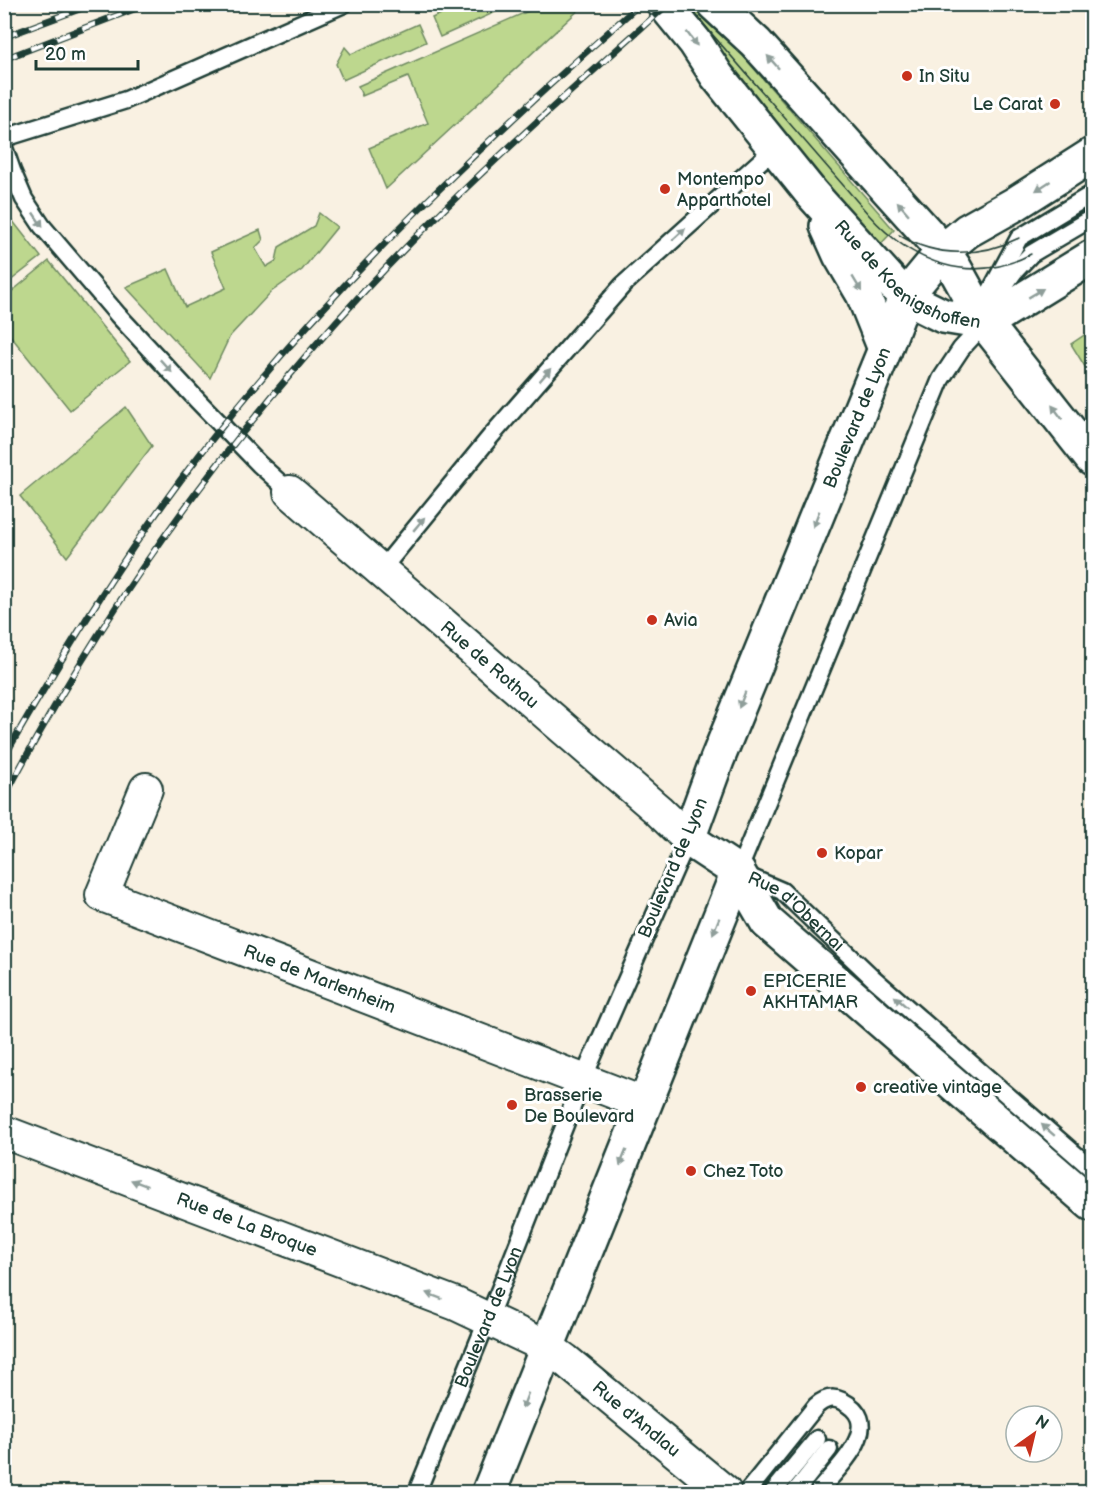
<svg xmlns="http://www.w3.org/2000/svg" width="1097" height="1497" font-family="'Balsamiq Sans',sans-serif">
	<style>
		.green { fill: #bdd78e; stroke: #6e8a61; stroke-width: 1.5 }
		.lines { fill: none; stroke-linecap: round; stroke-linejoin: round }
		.service-casing { stroke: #1f3d34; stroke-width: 21 }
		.minor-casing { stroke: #1f3d34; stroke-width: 36 }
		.tertiary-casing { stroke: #1f3d34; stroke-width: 38 }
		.secondary-casing { stroke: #1f3d34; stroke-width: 38 }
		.primary-casing { stroke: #1f3d34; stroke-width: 38 }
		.service { stroke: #fff; stroke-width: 16 }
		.minor { stroke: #fff; stroke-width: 32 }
		.tertiary { stroke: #fff; stroke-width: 33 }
		.secondary { stroke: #fff; stroke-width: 33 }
		.primary { stroke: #fff; stroke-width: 33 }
		.tram { stroke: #1f3d34; stroke-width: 1.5 }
		.rail-casing { stroke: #1f3d34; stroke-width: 7 }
		.rail { stroke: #fff; stroke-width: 4.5; stroke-dasharray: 14; stroke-linecap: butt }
		.oneway { fill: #8f9e9a }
		.poi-dot { fill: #c8321e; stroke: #fff; stroke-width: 2 }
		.labels { text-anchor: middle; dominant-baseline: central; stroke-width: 6; stroke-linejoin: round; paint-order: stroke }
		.poi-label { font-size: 18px; fill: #1f3d34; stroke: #fff; text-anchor: start }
		.street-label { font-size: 18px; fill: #1f3d34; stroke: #fff }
	</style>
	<rect width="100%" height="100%" fill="#f9f1e2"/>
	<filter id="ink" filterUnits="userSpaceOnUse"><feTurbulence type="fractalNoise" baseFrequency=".0167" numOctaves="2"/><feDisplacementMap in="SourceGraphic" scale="12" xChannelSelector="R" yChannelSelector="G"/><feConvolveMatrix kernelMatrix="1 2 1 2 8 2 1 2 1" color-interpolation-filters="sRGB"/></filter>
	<g filter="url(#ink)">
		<!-- green -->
		<g class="green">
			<path d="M 461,5 L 461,4 L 511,5 L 440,37 L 432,18 Z"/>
			<path d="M 542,5 L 584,5 L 386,189 L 369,148 L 428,123 L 408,77 L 362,96 L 358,86 Z"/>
			<path d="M 699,5 L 894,230 L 877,248 L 778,125 L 685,16 Z"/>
			<path d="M 418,24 L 426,42 L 343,80 L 336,64 L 345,47 L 351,54 Z"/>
			<path d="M 5,211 L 41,257 L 5,285 Z"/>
			<path d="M 319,213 L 337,227 L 302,270 L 271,292 L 230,336 L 210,378 L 126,287 L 168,269 L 185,307 L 226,288 L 211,252 L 260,230 L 263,240 L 255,248 L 266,267 L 276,261 L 279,247 L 314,226 Z"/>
			<path d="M 49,261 L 130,361 L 70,410 L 5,329 L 5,297 Z"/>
			<path d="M 1092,330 L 1092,378 L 1071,344 Z"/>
			<path d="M 126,407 L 152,446 L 67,557 L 20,496 Z"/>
		</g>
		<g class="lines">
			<defs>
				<g id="service">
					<path d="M 4,138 L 126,100 L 344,4"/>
					<path d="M 4,148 L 12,171 L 24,199 L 42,226 L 118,315 L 198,401 L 259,464 L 290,492"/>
					<path id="s1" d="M 1092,218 L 1031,254 L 1014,272 L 1001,290 L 985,323 L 961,349 L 941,379 L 738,872 L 782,891 L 873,978 L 1092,1169"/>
					<path d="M 991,290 L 1019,238 L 1092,194"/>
					<path d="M 382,569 L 491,436 L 623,285 L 775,148"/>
					<path id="s2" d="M 417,1492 L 509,1267 L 583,1079 L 688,839"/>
					<path d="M 747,1492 L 816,1406 C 824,1399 832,1396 842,1401 C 888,1424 837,1468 818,1492"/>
					<path d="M 773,1492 L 817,1439"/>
					<path d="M 795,1492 L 829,1449"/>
				</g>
				<g id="minor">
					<path id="s3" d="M 290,492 L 658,810 L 688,839"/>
					<path id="s4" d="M 146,789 L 102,895 L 645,1104"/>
					<path id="s5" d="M 4,1132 L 456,1304 L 547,1347 L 565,1360 L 725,1492"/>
				</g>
				<path id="tertiary" d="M 738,872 L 767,922 L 1092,1204"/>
				<g id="secondary">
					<path d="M 1092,257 L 985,323 L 1092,459"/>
					<path id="s6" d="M 489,1492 L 738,872 L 688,839 L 717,760 L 885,349 L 905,297 L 943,251 L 967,231 L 1015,204 L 1092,155"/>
				</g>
				<g id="primary">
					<path id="s7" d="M 664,4 L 695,42 L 717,76 L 812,194 L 905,297 L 943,316 L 985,323"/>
					<path d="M 714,4 L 756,43 L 943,251 L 954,267 L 985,323"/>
					<path d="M 827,226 L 840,255 L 863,294 L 885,349"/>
				</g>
			</defs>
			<!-- service casing -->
			<use href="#service" class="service-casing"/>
			<!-- minor casing -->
			<use href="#minor" class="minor-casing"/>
			<!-- tertiary casing -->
			<use href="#tertiary" class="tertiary-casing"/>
			<!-- secondary casing -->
			<use href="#secondary" class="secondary-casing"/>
			<!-- primary casing -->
			<use href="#primary" class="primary-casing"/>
			<!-- service -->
			<use href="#service" class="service"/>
			<!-- minor -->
			<use href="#minor" class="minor"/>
			<!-- tertiary -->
			<use href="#tertiary" class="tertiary"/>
			<!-- secondary -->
			<use href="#secondary" class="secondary"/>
			<!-- primary -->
			<use href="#primary" class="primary"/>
			<!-- tram -->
			<g class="tram">
				<path d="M 686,4 L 869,215 C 912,263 971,286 1031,254"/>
				<path d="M 899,235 C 936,258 981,257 1019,238"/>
			</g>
			<defs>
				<g id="rail">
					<path d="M 4,6 L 9,4"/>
					<path d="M 4,37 L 93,4"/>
					<path d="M 4,59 L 147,4"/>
					<path d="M 4,757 C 66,650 129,545 205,448 C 333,283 484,142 640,4"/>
					<path d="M 4,798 C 101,612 225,441 367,288 C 461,187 565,96 668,4"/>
				</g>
			</defs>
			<!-- rail casing -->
			<use href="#rail" class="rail-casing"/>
			<!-- rail -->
			<use href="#rail" class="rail"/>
		</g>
		<!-- one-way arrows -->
		<defs><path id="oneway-solid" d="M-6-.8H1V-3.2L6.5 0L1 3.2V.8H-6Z" transform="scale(1.5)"/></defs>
		<g class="oneway">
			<use href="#oneway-solid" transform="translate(692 39) rotate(53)"/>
			<use href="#oneway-solid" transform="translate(773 62) rotate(-132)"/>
			<use href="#oneway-solid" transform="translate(1043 186) rotate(147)"/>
			<use href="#oneway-solid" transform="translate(903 208) rotate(-131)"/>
			<use href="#oneway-solid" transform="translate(38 220) rotate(56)"/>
			<use href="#oneway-solid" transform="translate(679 234) rotate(-42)"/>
			<use href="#oneway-solid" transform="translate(857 284) rotate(59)"/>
			<use href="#oneway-solid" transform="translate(1036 293) rotate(-31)"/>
			<use href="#oneway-solid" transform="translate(166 366) rotate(47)"/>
			<use href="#oneway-solid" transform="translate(545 375) rotate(-49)"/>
			<use href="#oneway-solid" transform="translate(1057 412) rotate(-127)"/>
			<use href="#oneway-solid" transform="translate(816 519) rotate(112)"/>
			<use href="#oneway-solid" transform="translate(419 524) rotate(-50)"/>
			<use href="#oneway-solid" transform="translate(742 700) rotate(112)"/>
			<use href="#oneway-solid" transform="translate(716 926) rotate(112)"/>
			<use href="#oneway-solid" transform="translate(901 1002) rotate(-139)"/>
			<use href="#oneway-solid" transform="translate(1048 1130) rotate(-139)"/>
			<use href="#oneway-solid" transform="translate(623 1158) rotate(112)"/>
			<use href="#oneway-solid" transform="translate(139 1183) rotate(-159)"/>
			<use href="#oneway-solid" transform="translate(434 1296) rotate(-159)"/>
			<use href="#oneway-solid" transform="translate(525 1401) rotate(111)"/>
		</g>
	</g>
	<!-- markers -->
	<g class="poi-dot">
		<circle cx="907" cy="76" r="6"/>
		<circle cx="1055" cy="104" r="6"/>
		<circle cx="665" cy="189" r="6"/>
		<circle cx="652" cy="620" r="6"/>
		<circle cx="822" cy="853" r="6"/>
		<circle cx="751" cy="991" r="6"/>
		<circle cx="861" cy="1087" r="6"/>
		<circle cx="512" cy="1105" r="6"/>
		<circle cx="691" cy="1171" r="6"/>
	</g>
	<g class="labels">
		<!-- poi labels -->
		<g class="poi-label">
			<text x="919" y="76">In Situ</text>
			<text x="1043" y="104" text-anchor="end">Le Carat</text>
			<text x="677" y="179">Montempo<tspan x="677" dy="21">Apparthotel</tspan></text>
			<text x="664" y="620">Avia</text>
			<text x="834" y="853">Kopar</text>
			<text x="763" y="981">EPICERIE<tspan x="763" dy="21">AKHTAMAR</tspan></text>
			<text x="873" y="1087">creative vintage</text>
			<text x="524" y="1095">Brasserie<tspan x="524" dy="21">De Boulevard</tspan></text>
			<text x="703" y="1171">Chez Toto</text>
		</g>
		<!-- street labels -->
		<g class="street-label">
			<text stroke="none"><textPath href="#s7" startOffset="370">Rue de Koenigshoffen</textPath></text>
			<text stroke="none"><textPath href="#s6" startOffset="1182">Boulevard de Lyon</textPath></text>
			<text stroke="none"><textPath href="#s3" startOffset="264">Rue de Rothau</textPath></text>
			<text transform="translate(673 868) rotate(-67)">Boulevard de Lyon</text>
			<text stroke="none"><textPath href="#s1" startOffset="830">Rue d'Obernai</textPath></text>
			<text stroke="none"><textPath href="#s4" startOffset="348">Rue de Marlenheim</textPath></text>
			<text stroke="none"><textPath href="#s5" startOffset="260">Rue de La Broque</textPath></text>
			<text stroke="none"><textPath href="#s2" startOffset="189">Boulevard de Lyon</textPath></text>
			<text stroke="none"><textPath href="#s5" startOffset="699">Rue d'Andlau</textPath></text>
		</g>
	</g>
	<!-- margin -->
	<rect width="1097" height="1497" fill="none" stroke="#fff" stroke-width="24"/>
	<rect x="12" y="12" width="1073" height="1473" fill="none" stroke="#1f3d34" stroke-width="2" filter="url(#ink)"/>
	<!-- north arrow -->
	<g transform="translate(1034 1434) rotate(34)"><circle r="28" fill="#ffffff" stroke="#a5b1ae" stroke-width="1.5"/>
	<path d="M0-4.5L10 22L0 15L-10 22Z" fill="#c8321e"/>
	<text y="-9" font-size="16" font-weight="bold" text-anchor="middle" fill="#1f3d34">N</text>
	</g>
	<!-- scale -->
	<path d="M36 60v9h102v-9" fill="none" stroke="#1f3d34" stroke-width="3"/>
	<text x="45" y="60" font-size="18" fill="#1f3d34" stroke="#ffffff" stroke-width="4.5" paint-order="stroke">20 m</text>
</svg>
